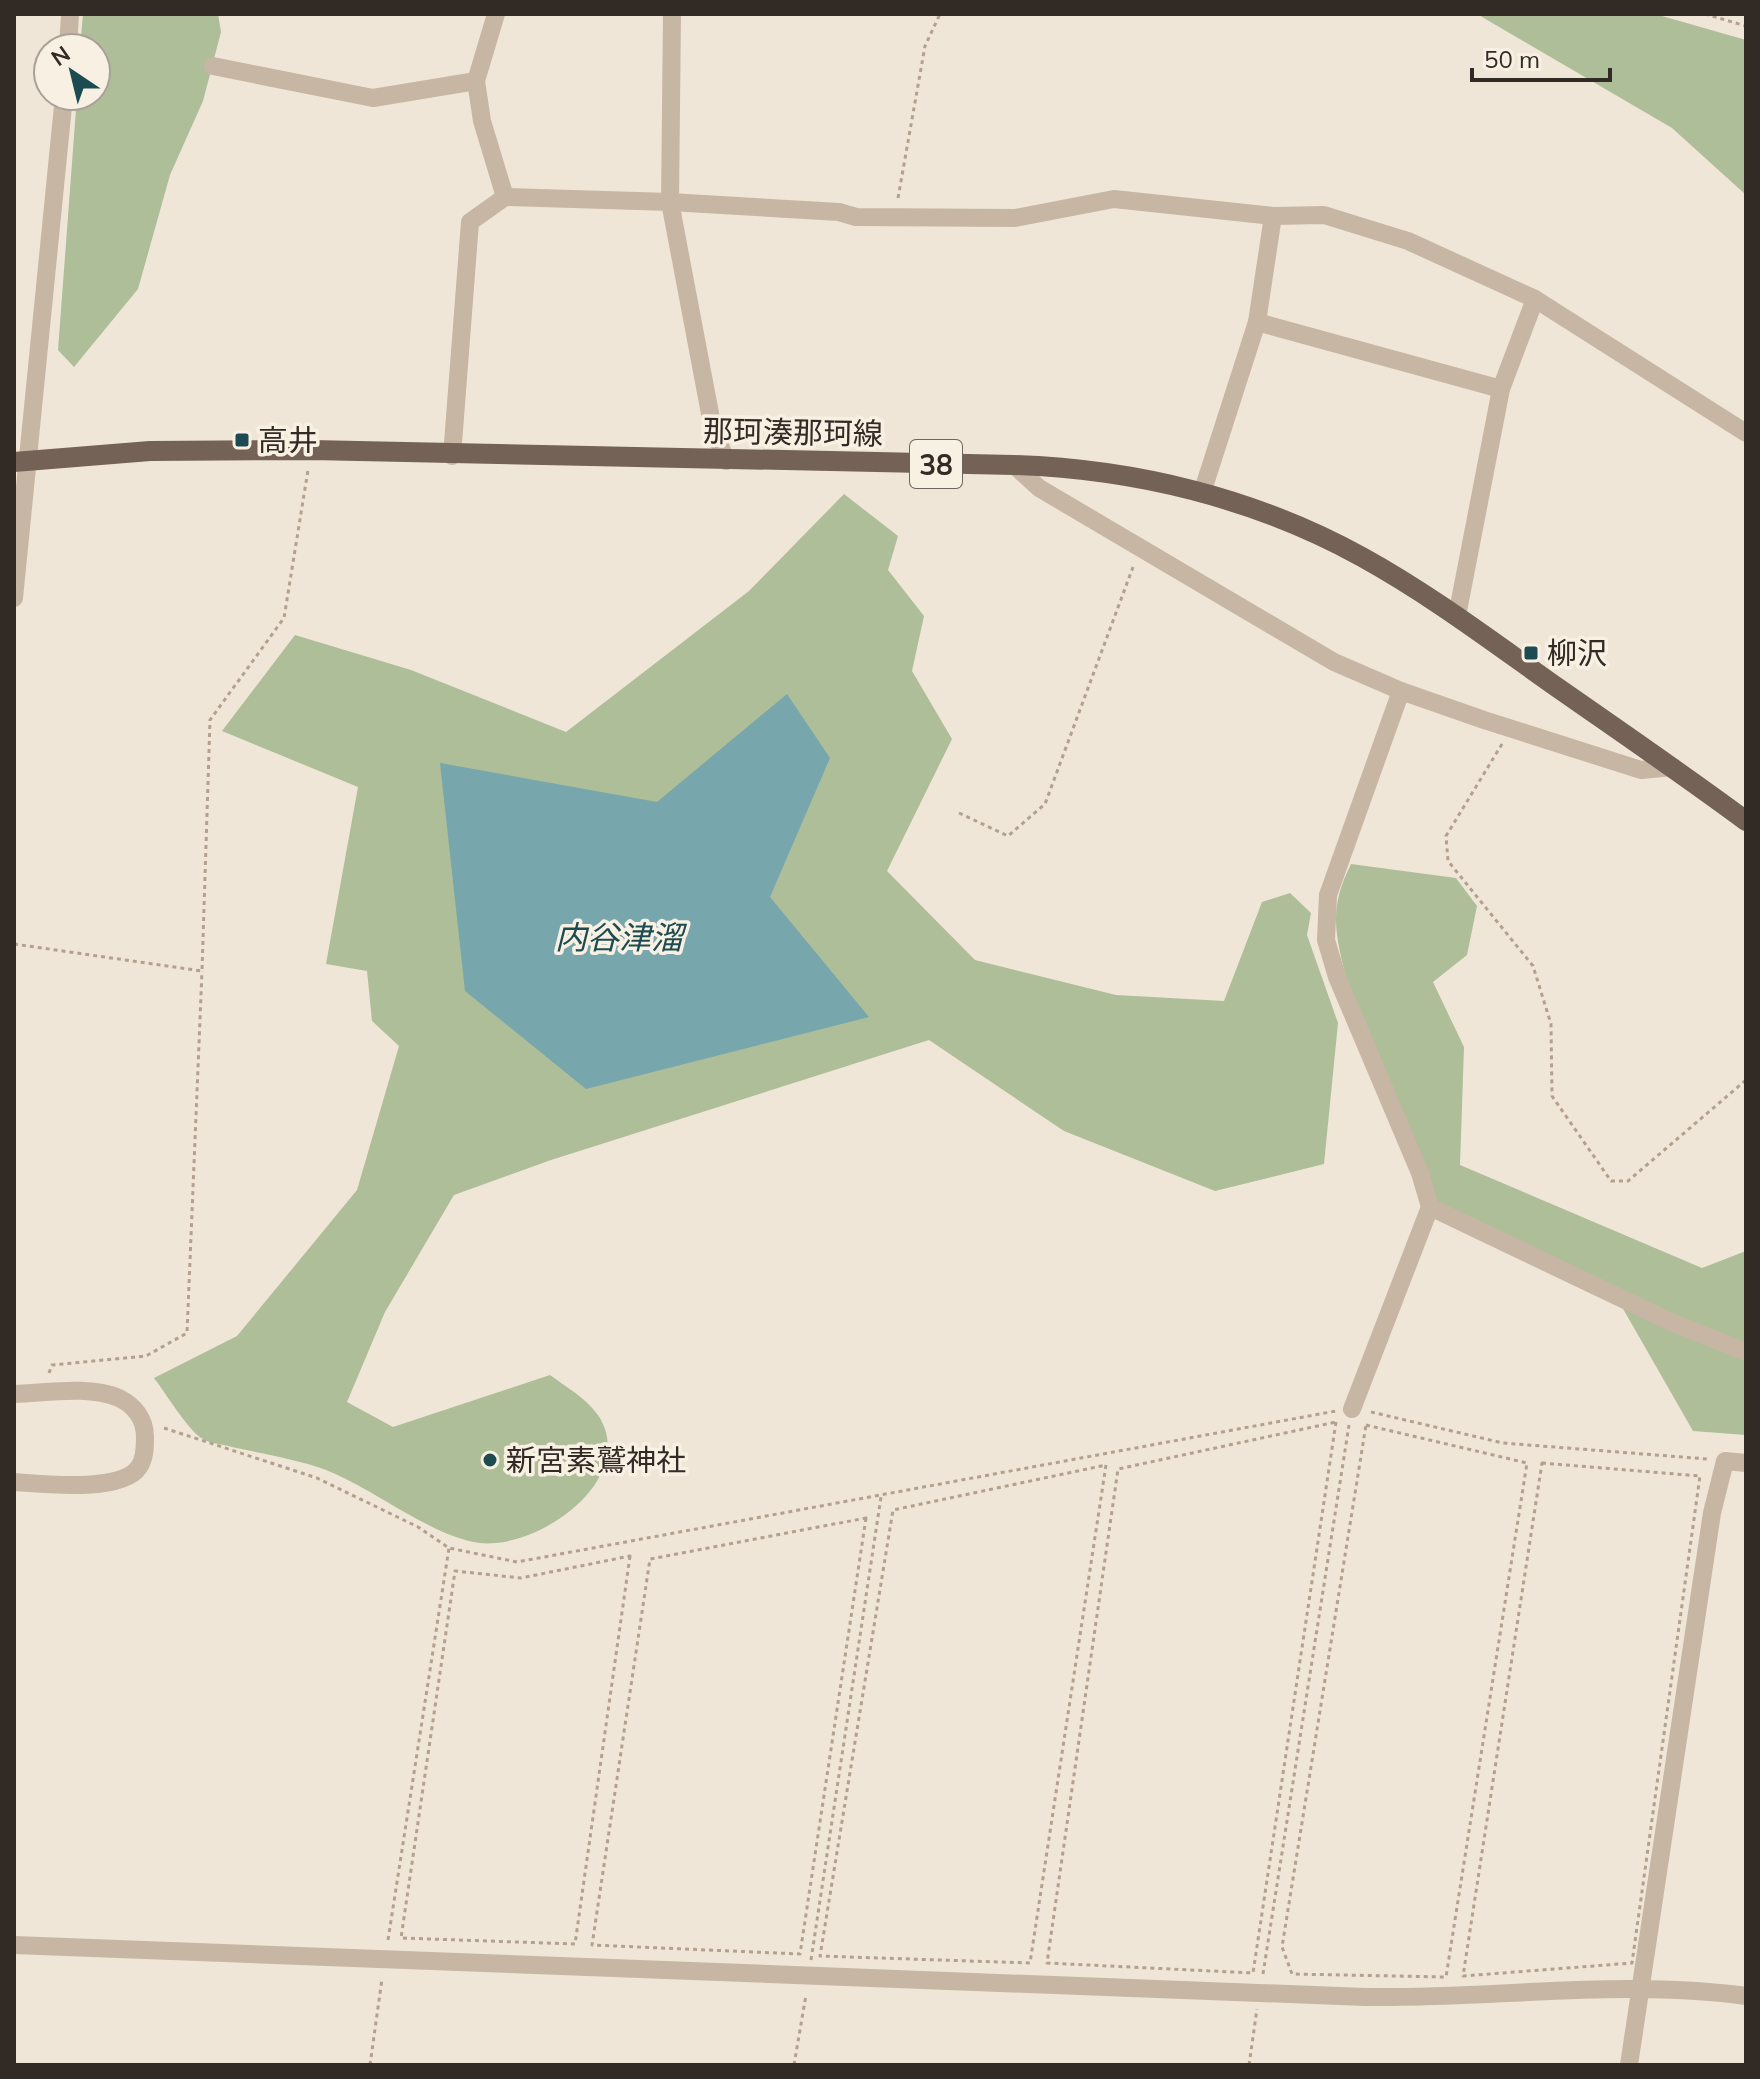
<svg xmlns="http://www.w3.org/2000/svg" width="1760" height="2079" font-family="Mulish,'Noto Sans JP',sans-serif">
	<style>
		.green { fill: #aebe98 }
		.water { fill: #77a6ac }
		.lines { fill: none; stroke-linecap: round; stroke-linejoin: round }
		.path { stroke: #b3a08e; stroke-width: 3; stroke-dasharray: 4 4; stroke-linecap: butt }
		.minor { stroke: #c7b6a4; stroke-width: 18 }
		.major { stroke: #746256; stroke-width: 20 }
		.poi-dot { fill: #1c4b52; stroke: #f8f0e3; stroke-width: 3 }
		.labels { text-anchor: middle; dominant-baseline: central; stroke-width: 7; stroke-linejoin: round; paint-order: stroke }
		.shield { fill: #f8f0e3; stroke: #6d655e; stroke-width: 2 }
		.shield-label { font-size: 28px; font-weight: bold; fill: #322a25 }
		.street-label { font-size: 30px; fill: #322a25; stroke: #f8f0e3 }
		.poi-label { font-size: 30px; fill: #322a25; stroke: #f8f0e3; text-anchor: start }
		.water-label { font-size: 32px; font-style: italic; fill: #1c4b52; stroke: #f8f0e3 }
	</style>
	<rect width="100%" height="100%" fill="#f0e6d7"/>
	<!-- green -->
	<g class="green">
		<path d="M 83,14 L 218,14 L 221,32 L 203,101 L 170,175 L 138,289 L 74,367 L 58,350 L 77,96 L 96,96 L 96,48 L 80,48 Z"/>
		<path d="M 1477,14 L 1655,14 L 1746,40 L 1746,195 L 1672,128 Z"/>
		<path d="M 844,494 L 898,536 L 888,570 L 924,616 L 912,671 L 952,739 L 887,871 L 975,960 L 1116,995 L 1224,1001 L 1262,902 L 1290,893 L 1311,913 L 1307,935 L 1338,1023 L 1324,1164 L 1215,1191 L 1064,1131 L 929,1040 L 551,1160 L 454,1195 L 385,1312 L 347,1402 L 393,1427 L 550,1375 C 570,1390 597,1404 605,1429 C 625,1490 533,1549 480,1543 C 432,1537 373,1488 326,1470 C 297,1459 263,1454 232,1447 C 223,1444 211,1444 203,1439 C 189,1432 165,1392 154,1378 L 237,1336 L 357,1190 L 399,1046 L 372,1021 L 367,971 L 326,964 L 358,787 L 222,731 L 295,635 L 411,670 L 566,732 L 749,591 Z"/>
		<path d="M 1351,864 L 1456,878 L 1477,906 L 1467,955 L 1433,982 L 1464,1047 L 1460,1165 L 1702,1268 L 1746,1251 L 1746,1435 L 1693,1431 L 1614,1293 L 1434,1203 L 1345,974 C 1334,928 1330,906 1351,864 Z"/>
	</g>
	<!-- water -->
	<path class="water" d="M 787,694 L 830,758 L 770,897 L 869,1017 L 586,1089 L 465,991 L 440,763 L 657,802 Z"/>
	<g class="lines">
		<!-- path -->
		<g class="path">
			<path d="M 1705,14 L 1746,26"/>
			<path d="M 898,198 L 925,46 L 940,14"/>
			<path d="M 1502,744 L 1446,836 L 1448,861 L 1533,966 L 1551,1024 L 1552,1096 L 1611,1181 L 1628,1181 L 1746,1080"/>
			<path d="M 959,813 L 1008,836 L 1045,804 L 1133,567"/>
			<path d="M 14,944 L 202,971 L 210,720 L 284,618 L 308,470"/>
			<path d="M 49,1373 L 52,1365 L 146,1356 L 187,1333 L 202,971"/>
			<path d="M 1371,1412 L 1503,1443 L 1707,1459"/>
			<path d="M 1336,1422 L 1253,1973 L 1047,1963 L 1118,1469 Z"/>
			<path d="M 1366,1425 L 1527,1463 L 1446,1977 L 1292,1974 L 1282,1947 Z"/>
			<path d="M 164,1428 L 317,1478 L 418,1527 L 449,1548 L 517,1562 L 1336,1411"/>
			<path d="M 1542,1463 L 1700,1476 L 1632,1963 L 1463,1976 Z"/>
			<path d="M 1106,1465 L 1030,1963 L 820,1956 L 893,1510 Z"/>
			<path d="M 866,1518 L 800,1954 L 592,1945 L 650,1559 Z"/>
			<path d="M 630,1556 L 575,1944 L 401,1938 L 455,1571 L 521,1578 Z"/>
			<path d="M 388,1940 L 449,1548"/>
			<path d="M 811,1960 L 881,1497"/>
			<path d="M 1263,1974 L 1349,1425"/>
			<path d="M 370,2065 L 382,1979"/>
			<path d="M 794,2065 L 806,1995"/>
			<path d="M 1249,2065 L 1257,2009"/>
		</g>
		<!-- minor -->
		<g class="minor">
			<path d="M 496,14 L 476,81 L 482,121 L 505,197"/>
			<path d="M 672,14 L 670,202 L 712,424 L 726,461"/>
			<path d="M 68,48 L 70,14"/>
			<path d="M 213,66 L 373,98 L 476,81"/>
			<path d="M 1257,322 L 1501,389"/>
			<path d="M 452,456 L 470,222 L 505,197 L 670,202 L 839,212 L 856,217 L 1015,218 L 1114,199 L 1273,216 L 1324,215 L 1408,241 L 1535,299 L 1746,433"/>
			<path d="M 1014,465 L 1039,488 L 1334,662 L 1401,691 L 1484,720 L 1641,770 L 1673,767"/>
			<path d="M 1202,493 L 1257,322 L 1273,216"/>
			<path d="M 14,598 L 64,96"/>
			<path d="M 1457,616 L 1501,389 L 1535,299"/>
			<path d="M 1430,1207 L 1671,1322 L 1746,1352"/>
			<path d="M 14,1394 C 46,1393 89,1385 119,1398 C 135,1406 145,1419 145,1437 C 145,1446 145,1459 139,1467 C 122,1493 42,1484 14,1482"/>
			<path d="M 1352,1409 L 1430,1207 L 1420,1173 L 1337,977 L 1326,940 L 1328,895 L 1401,691"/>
			<path d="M 14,1945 L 1365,1997 C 1492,1999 1620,1979 1746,1996"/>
			<path d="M 1629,2065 L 1712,1513 L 1725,1461 L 1746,1463"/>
		</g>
		<!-- major -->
		<path class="major" d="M 14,462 L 150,451 L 312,450 L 1014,465 C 1135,469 1255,498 1362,557 C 1431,595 1494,643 1558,688 C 1621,732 1684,775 1746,821"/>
	</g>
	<!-- markers -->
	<g class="poi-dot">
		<rect x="234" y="432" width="16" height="16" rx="4"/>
		<rect x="1523" y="645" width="16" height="16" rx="4"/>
		<circle cx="490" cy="1460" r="8"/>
	</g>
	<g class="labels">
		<!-- shield labels -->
		<rect class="shield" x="910" y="440" width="52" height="48" rx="6"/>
		<g class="shield-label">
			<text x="936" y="464">38</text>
		</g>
		<!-- street labels -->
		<g class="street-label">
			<text transform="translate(793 432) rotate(1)">那珂湊那珂線</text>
		</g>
		<!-- poi labels -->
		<g class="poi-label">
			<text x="258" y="440">高井</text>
			<text x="1547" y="653">柳沢</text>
			<text x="506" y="1460">新宮素鷲神社</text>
		</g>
		<!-- water labels -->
		<g class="water-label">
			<text x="619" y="937">内谷津溜</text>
		</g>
	</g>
	<!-- border -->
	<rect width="1760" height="2079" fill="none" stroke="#322a25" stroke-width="32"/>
	<!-- north arrow -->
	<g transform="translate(72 72) rotate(325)"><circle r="38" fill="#f8f0e3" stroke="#a9a197" stroke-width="2"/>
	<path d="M0-6L14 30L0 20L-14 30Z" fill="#1c4b52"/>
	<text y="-12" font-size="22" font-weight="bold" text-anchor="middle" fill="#322a25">N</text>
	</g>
	<!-- scale -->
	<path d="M1472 68v12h138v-12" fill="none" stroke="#322a25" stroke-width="4"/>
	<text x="1484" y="68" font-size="24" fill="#322a25" stroke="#f8f0e3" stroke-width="6" paint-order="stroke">50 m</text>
</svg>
